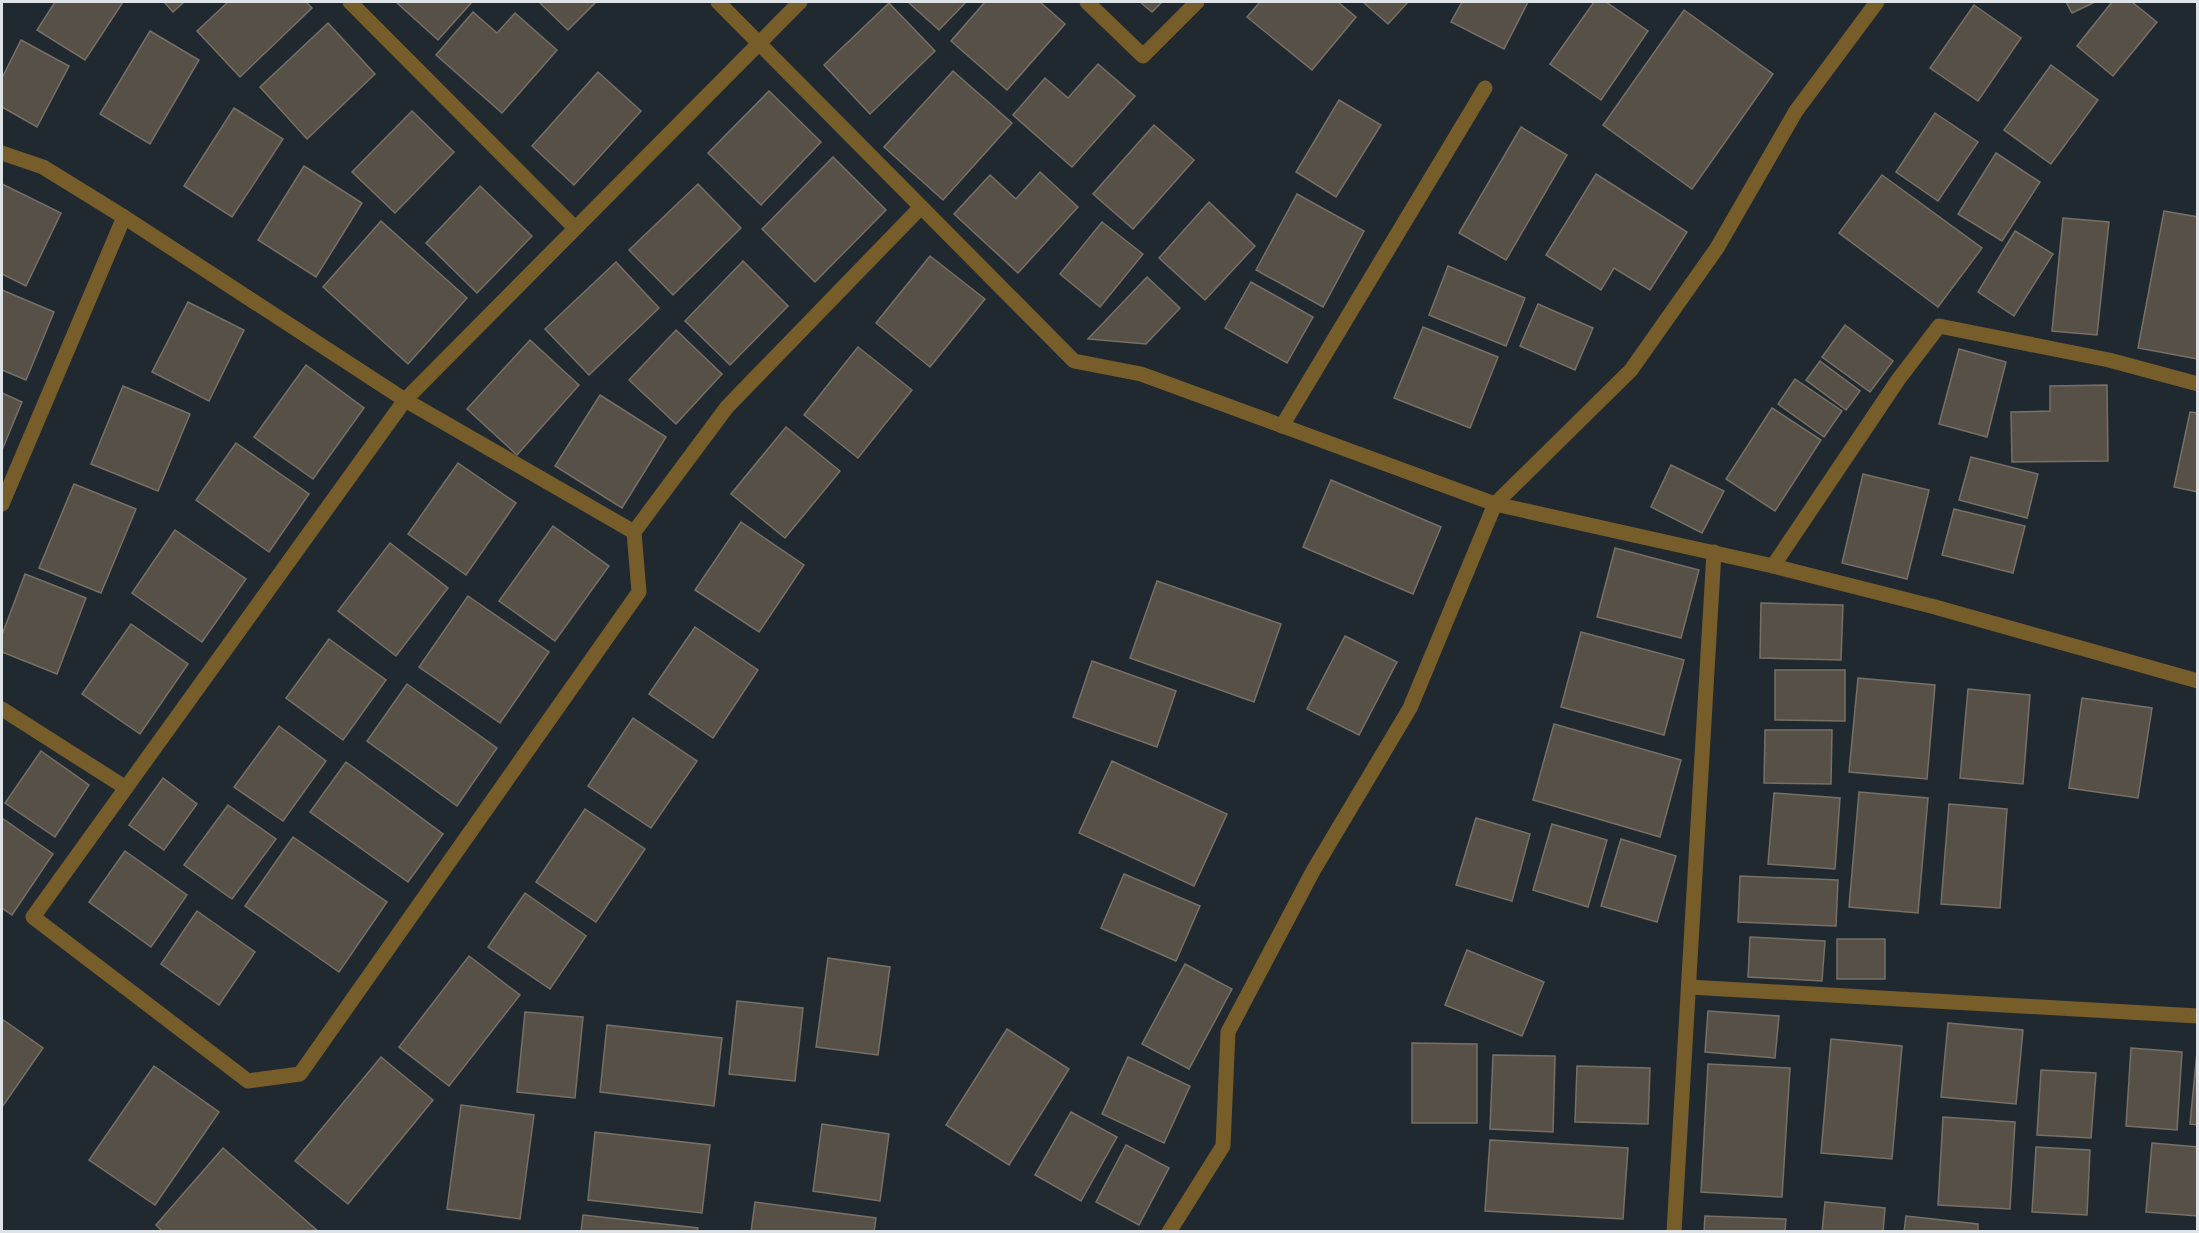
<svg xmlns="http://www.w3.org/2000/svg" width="2199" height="1233" font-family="Spectral,serif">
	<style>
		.building { fill: #565047; stroke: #767066; stroke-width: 1.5 }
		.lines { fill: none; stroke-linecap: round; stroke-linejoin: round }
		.service { stroke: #765d2a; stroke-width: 15 }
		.minor { stroke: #765d2a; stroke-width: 15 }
	</style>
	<rect width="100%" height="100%" fill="#212930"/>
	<!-- building -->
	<g class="building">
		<path d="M 55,2 L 123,2 L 85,60 L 37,30 Z"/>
		<path d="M 164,2 L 184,2 L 173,12 Z"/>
		<path d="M 228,2 L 306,2 L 312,8 L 240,77 L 197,31 Z"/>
		<path d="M 396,2 L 472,2 L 438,40 Z"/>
		<path d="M 539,2 L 596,2 L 568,30 Z"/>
		<path d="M 908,2 L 966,2 L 939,30 Z"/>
		<path d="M 985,2 L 1040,2 L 1065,24 L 1007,90 L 951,41 Z"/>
		<path d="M 1140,2 L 1162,2 L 1152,12 Z"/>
		<path d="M 1260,2 L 1338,2 L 1356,17 L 1312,70 L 1247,17 Z"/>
		<path d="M 1363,2 L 1408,2 L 1388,24 Z"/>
		<path d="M 1462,2 L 1528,2 L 1504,49 L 1451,22 Z"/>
		<path d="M 1594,2 L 1606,2 L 1648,31 L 1601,100 L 1550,64 Z"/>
		<path d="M 2066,2 L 2095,2 L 2072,13 Z"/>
		<path d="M 2112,2 L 2132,2 L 2157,22 L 2113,76 L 2077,46 Z"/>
		<path d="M 889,3 L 935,51 L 870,114 L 824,65 Z"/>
		<path d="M 1974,5 L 2021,38 L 1978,101 L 1930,68 Z"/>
		<path d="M 1684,10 L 1773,74 L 1692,189 L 1603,125 Z"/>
		<path d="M 473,12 L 497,33 L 515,13 L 557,50 L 502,113 L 436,55 Z"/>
		<path d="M 328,23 L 375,74 L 307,139 L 260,87 Z"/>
		<path d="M 150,31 L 199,60 L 150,144 L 100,114 Z"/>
		<path d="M 21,40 L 69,66 L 37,127 L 2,107 L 2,78 Z"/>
		<path d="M 1098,64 L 1135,96 L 1072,167 L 1013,115 L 1045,78 L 1068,98 Z"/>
		<path d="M 2051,65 L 2098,100 L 2051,164 L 2004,130 Z"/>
		<path d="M 953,71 L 1012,123 L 943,200 L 884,147 Z"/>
		<path d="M 598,72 L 641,111 L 574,185 L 532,146 Z"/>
		<path d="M 769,91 L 821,142 L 761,205 L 708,153 Z"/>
		<path d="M 1339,100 L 1381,125 L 1336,197 L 1296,172 Z"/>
		<path d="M 234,108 L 283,139 L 232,217 L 184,186 Z"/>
		<path d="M 412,111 L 454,152 L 395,213 L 352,172 Z"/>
		<path d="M 1935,113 L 1978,142 L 1938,201 L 1896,172 Z"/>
		<path d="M 1154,125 L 1194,160 L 1133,229 L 1093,194 Z"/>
		<path d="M 1521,127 L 1567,155 L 1506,260 L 1459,233 Z"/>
		<path d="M 1996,153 L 2040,182 L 2002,241 L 1958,214 Z"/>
		<path d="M 833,157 L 886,210 L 815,282 L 762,229 Z"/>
		<path d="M 304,166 L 362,203 L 316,277 L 258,240 Z"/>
		<path d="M 1040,172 L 1078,207 L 1018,273 L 954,214 L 990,175 L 1016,199 Z"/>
		<path d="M 1596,174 L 1687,232 L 1650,290 L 1614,268 L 1601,290 L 1546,255 Z"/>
		<path d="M 1882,175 L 1982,248 L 1938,307 L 1839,233 Z"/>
		<path d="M 2,184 L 61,213 L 26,286 L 2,274 Z"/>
		<path d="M 698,184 L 741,228 L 673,295 L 629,250 Z"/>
		<path d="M 480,186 L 532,236 L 477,293 L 426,243 Z"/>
		<path d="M 1297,194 L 1364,231 L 1323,307 L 1256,270 Z"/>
		<path d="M 1209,202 L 1255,246 L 1205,300 L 1159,258 Z"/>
		<path d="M 2164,211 L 2198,217 L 2198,359 L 2138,348 Z"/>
		<path d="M 2063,218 L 2109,222 L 2097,335 L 2052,331 Z"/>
		<path d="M 381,221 L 467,298 L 408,364 L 323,287 Z"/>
		<path d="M 1102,222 L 1143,254 L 1100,307 L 1060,274 Z"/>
		<path d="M 2015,231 L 2053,254 L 2014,316 L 1978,292 Z"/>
		<path d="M 930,256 L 985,299 L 930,367 L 876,323 Z"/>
		<path d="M 743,261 L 788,306 L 730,365 L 685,321 Z"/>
		<path d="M 616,262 L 659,308 L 589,375 L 545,329 Z"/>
		<path d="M 1448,266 L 1525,298 L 1506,346 L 1429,315 Z"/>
		<path d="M 1147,277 L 1180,308 L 1146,344 L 1088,339 Z"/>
		<path d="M 1251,282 L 1313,317 L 1287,363 L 1225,328 Z"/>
		<path d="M 2,290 L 54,312 L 26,380 L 2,370 Z"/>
		<path d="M 188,302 L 244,330 L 209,401 L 152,372 Z"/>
		<path d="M 1538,304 L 1593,328 L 1575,370 L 1520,346 Z"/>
		<path d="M 1845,325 L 1893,361 L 1870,392 L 1822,357 Z"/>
		<path d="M 1423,327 L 1498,357 L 1470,428 L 1394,398 Z"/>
		<path d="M 676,330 L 722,374 L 676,424 L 629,380 Z"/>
		<path d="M 530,340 L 579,385 L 517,455 L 467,409 Z"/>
		<path d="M 858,347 L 912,390 L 858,458 L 804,415 Z"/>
		<path d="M 1959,349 L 2006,362 L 1987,437 L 1939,424 Z"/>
		<path d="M 1820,361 L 1860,391 L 1846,410 L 1806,380 Z"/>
		<path d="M 306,365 L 364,408 L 313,479 L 254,437 Z"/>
		<path d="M 1795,379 L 1842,411 L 1824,437 L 1778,404 Z"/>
		<path d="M 2107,385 L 2108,461 L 2012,462 L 2011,412 L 2050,411 L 2050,386 Z"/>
		<path d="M 123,386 L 190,414 L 158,491 L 91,464 Z"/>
		<path d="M 2,393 L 22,402 L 2,450 Z"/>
		<path d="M 600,395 L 666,437 L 622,508 L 555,466 Z"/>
		<path d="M 1772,408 L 1821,440 L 1775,511 L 1726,479 Z"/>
		<path d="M 2190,412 L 2198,413 L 2198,492 L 2174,487 Z"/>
		<path d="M 786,427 L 840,471 L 785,538 L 731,494 Z"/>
		<path d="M 236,443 L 309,494 L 269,552 L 196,500 Z"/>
		<path d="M 1971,457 L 2038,474 L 2027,518 L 1959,500 Z"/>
		<path d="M 458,463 L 516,503 L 466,575 L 408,534 Z"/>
		<path d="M 1671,465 L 1724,491 L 1702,533 L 1651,507 Z"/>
		<path d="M 1863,474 L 1929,490 L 1907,579 L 1842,563 Z"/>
		<path d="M 1331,480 L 1441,527 L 1413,594 L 1303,547 Z"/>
		<path d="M 74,484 L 136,509 L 101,593 L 39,568 Z"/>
		<path d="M 1954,509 L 2025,526 L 2013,573 L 1942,555 Z"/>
		<path d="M 741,522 L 804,565 L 759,632 L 695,590 Z"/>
		<path d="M 553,526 L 609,566 L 555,641 L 499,601 Z"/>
		<path d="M 175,530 L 246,579 L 202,642 L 132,593 Z"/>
		<path d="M 390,543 L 448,588 L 396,656 L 338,611 Z"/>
		<path d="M 1615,548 L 1699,570 L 1681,638 L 1597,617 Z"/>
		<path d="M 25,574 L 86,598 L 57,674 L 2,652 L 2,635 Z"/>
		<path d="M 1157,581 L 1281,624 L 1254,702 L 1130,658 Z"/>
		<path d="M 468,596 L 549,652 L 500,723 L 419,667 Z"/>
		<path d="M 1761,603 L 1843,605 L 1841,660 L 1760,658 Z"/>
		<path d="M 131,624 L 188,664 L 140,734 L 82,694 Z"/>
		<path d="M 695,627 L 758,670 L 713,738 L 649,694 Z"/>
		<path d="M 1581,632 L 1684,660 L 1664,735 L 1561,707 Z"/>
		<path d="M 1345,636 L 1397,662 L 1359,735 L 1307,709 Z"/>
		<path d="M 329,639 L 386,680 L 343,740 L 286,698 Z"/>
		<path d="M 1092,661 L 1176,691 L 1157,747 L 1073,717 Z"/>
		<path d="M 1775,670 L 1845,670 L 1845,721 L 1775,720 Z"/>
		<path d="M 1858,678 L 1935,685 L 1927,779 L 1849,772 Z"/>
		<path d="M 407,684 L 497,748 L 457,806 L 367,741 Z"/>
		<path d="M 1968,689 L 2030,695 L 2023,784 L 1960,778 Z"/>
		<path d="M 2082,698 L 2152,708 L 2138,798 L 2069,788 Z"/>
		<path d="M 633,718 L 697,761 L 651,828 L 588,786 Z"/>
		<path d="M 1554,724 L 1681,760 L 1660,837 L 1533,800 Z"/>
		<path d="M 279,726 L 326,761 L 283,821 L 234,787 Z"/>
		<path d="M 1765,730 L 1832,730 L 1831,784 L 1764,783 Z"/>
		<path d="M 41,751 L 89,785 L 55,837 L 5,803 Z"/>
		<path d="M 1112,761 L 1227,814 L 1194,886 L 1079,833 Z"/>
		<path d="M 346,762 L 443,834 L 408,882 L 310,812 Z"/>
		<path d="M 163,778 L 197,804 L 164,850 L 129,825 Z"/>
		<path d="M 1859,792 L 1928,798 L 1918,913 L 1849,907 Z"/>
		<path d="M 1774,793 L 1840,798 L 1835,869 L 1768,864 Z"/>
		<path d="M 1949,804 L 2007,809 L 2000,908 L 1941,904 Z"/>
		<path d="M 228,805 L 276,839 L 232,899 L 184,865 Z"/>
		<path d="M 585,809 L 645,849 L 596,922 L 536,882 Z"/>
		<path d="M 2,818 L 53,854 L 12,915 L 2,908 Z"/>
		<path d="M 1476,818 L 1530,834 L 1512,901 L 1456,885 Z"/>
		<path d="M 1552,824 L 1607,840 L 1588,907 L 1533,890 Z"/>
		<path d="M 293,837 L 387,902 L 339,972 L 245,906 Z"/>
		<path d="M 1621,839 L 1676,856 L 1657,922 L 1601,906 Z"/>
		<path d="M 125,851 L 187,895 L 151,947 L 89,902 Z"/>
		<path d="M 1124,874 L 1200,906 L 1176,961 L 1101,928 Z"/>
		<path d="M 1740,876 L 1838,880 L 1836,926 L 1738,922 Z"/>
		<path d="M 525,893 L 586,936 L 550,989 L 488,947 Z"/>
		<path d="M 197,911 L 255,952 L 219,1005 L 161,964 Z"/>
		<path d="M 1750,937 L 1825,941 L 1822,981 L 1748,977 Z"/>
		<rect x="1837" y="939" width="48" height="40"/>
		<path d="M 1467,950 L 1544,982 L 1522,1036 L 1445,1005 Z"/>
		<path d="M 469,956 L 520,995 L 449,1086 L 399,1047 Z"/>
		<path d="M 828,958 L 890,967 L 878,1055 L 816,1047 Z"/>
		<path d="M 1185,964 L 1232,989 L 1189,1069 L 1142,1044 Z"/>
		<path d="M 737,1001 L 803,1008 L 795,1081 L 729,1074 Z"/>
		<path d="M 1708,1011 L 1779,1016 L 1775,1058 L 1705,1052 Z"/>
		<path d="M 525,1012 L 583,1017 L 575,1098 L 517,1092 Z"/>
		<path d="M 2,1019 L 43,1048 L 2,1107 Z"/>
		<path d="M 1948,1023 L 2023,1030 L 2016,1104 L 1941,1097 Z"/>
		<path d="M 607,1025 L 722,1038 L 714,1106 L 600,1092 Z"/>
		<path d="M 1007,1029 L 1069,1069 L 1009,1165 L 946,1125 Z"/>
		<path d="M 1831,1039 L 1902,1046 L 1892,1159 L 1821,1153 Z"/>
		<path d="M 2198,1042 L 2198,1125 L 2190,1124 Z"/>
		<path d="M 1412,1043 L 1477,1044 L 1477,1123 L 1412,1123 Z"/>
		<path d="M 2131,1048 L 2182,1052 L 2177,1130 L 2126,1126 Z"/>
		<path d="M 1493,1055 L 1555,1056 L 1553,1132 L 1490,1129 Z"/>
		<path d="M 381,1057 L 433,1100 L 348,1204 L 295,1161 Z"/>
		<path d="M 1128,1057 L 1190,1086 L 1164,1143 L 1102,1114 Z"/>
		<path d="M 1708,1064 L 1790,1068 L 1782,1197 L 1701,1192 Z"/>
		<path d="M 154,1066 L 219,1112 L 155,1205 L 89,1160 Z"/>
		<path d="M 1577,1066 L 1650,1068 L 1648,1124 L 1575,1122 Z"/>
		<path d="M 2041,1070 L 2096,1073 L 2091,1138 L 2037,1135 Z"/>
		<path d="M 461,1105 L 534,1115 L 520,1219 L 447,1209 Z"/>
		<path d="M 1071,1112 L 1117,1137 L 1081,1201 L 1035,1175 Z"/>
		<path d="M 1943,1117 L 2015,1122 L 2010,1209 L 1938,1205 Z"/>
		<path d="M 822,1124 L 889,1134 L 880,1201 L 813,1191 Z"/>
		<path d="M 595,1132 L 710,1145 L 702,1213 L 588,1200 Z"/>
		<path d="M 1490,1140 L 1628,1148 L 1623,1219 L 1485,1211 Z"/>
		<path d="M 2152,1143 L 2198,1147 L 2198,1216 L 2146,1212 Z"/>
		<path d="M 1126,1145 L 1169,1168 L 1139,1225 L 1096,1202 Z"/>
		<path d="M 2036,1147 L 2090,1150 L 2087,1215 L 2032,1212 Z"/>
		<path d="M 223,1148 L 319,1232 L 163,1232 L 156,1225 Z"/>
		<path d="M 755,1202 L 876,1218 L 874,1232 L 751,1232 Z"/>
		<path d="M 1825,1202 L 1885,1208 L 1883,1232 L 1822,1232 Z"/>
		<path d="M 583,1215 L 698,1228 L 697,1232 L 581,1232 Z"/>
		<path d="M 1705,1216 L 1786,1219 L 1785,1232 L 1704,1232 Z"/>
		<path d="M 1906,1216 L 1978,1224 L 1978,1232 L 1904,1232 Z"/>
	</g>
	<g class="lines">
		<!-- service -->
		<g class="service">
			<path d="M 350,2 L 575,228"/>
			<path d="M 718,2 L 1074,361 L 1141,374 L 1495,504 L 1773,566 L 1935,607 L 2198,681"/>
			<path d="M 800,2 L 405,400 L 33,917 L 248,1081 L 300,1074 L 639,592 L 634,532 L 727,407 L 921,207"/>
			<path d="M 1087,2 L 1143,56 L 1197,2"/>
			<path d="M 2,153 L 43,167 L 124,217 L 405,400"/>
			<path d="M 1282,426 L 1485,88"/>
			<path d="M 2,504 L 124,217"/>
			<path d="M 1773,566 L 1898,380 L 1939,326 L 2109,360 L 2198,384"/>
			<path d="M 2,709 L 126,788"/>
			<path d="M 1689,987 L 2198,1016"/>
			<path d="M 1169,1232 L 1223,1146 L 1228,1032 L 1313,871 L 1410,708 L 1495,504 L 1631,370 L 1717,248 L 1796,111 L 1877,2"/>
			<path d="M 1674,1232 L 1714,552"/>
		</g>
		<!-- minor -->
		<path class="minor" d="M 405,400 L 634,532"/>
	</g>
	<!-- border -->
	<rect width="2199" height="1233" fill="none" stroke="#dee3e7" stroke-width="6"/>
</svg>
